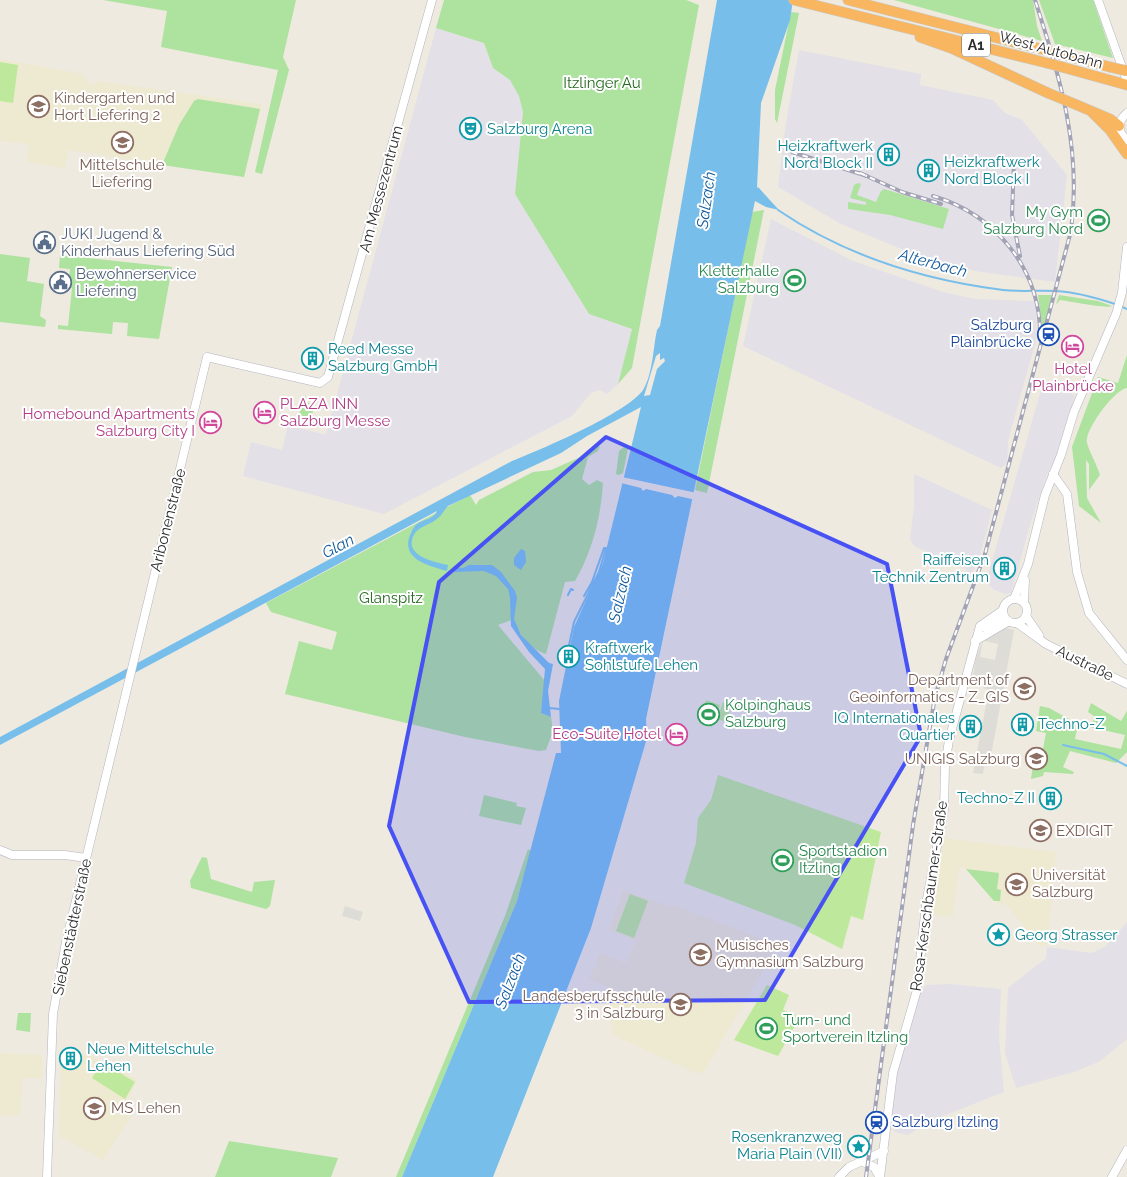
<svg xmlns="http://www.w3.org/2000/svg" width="1127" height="1177" font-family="Raleway,sans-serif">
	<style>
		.industrial { fill: #e3e0e7 }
		.education { fill: #eee9d1 }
		.green { fill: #ade29f }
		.pitch { fill: #bee99c }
		.plaza { fill: #dedcd7 }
		.water { fill: #78beeb; fill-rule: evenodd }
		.pier { fill: #eeeae0 }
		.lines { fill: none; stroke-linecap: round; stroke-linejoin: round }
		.stream { stroke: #78beeb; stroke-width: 2 }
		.secondary-casing { stroke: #b3b4c0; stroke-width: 9 }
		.highway-casing { stroke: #c8c8c8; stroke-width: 11 }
		.secondary { stroke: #fff; stroke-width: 8 }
		.highway { stroke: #f9b660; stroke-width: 10 }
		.rail-casing { stroke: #a3a3b6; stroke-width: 4 }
		.rail { stroke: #fff; stroke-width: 2; stroke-dasharray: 5.5; stroke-linecap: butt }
		.highway-bridge-casing { stroke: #c8c8c8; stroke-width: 11; stroke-linecap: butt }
		.highway-bridge { stroke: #f9b660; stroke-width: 10 }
		.marked { fill: #4751f4; fill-opacity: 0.2; stroke: #4751f4; stroke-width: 4; stroke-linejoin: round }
		.labels { text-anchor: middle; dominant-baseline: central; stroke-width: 4; stroke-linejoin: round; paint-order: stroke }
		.shield { fill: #fff; stroke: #6c6c6c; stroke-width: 1 }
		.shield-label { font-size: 14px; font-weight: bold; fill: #2d2d2d }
		.street-label { font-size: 15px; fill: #2d2d2d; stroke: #fff }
		.park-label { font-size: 15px; fill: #24691e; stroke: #fff }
		.education-label { font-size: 15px; fill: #785e54; stroke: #fff; text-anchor: start }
		.culture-label { font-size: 15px; fill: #0d838f; stroke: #fff; text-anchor: start }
		.leisure-label { font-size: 15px; fill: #27864d; stroke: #fff; text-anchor: start }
		.service-label { font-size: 15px; fill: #4e5e75; stroke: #fff; text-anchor: start }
		.transit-label { font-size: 15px; fill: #164399; stroke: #fff; text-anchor: end }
		.hotel-label { font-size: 15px; fill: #b23c85; stroke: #fff; text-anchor: end }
		.water-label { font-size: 16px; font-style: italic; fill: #125b9c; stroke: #fff }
	</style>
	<rect width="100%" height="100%" fill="#eeeae0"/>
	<!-- industrial -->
	<g class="industrial">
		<path d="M 436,28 L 484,43 L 493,68 L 510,80 L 519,96 L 523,112 L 515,194 L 589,314 L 632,329 L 618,384 L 607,394 L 600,390 L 591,393 L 572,416 L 384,514 L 243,476 L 251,442 L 282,450 L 288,425 L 326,435 Z"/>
		<path d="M 799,50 L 921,74 L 920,85 L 993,100 L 1005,113 L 1022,120 L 1067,175 L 1055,282 L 975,271 L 916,255 L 841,224 L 778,187 L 786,122 Z"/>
		<path d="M 771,219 L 853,261 L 943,292 L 975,299 L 1034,301 L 1037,322 L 1036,340 L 1008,441 L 1007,463 L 1001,468 L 743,346 Z"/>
		<path d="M 1043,383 L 1075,395 L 1057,455 L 1046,477 L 1030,525 L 1011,593 L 1006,594 L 994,590 L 986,582 Z"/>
		<path d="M 914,474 L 992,510 L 977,567 L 975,566 L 972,576 L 965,569 L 914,546 L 910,539 L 914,507 Z"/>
		<path d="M 1127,922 L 1127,1039 L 1100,1061 L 1077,1071 L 1016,1088 L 1005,1053 L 1008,988 L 1046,958 L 1047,947 L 1092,953 L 1106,946 Z"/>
		<path d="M 950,984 L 1001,989 L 999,1038 L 1004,1092 L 928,1122 L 908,1135 L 895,1132 L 890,1124 L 890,1116 L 894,1081 L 921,990 L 926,985 Z"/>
	</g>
	<!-- education -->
	<g class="education">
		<path d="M 0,59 L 83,74 L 89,84 L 96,85 L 97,81 L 262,104 L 244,177 L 68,150 L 65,168 L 26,162 L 29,144 L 0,141 Z"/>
		<path d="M 943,838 L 1056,852 L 1047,946 L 1038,945 L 1004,901 L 1002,908 L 964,867 L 959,867 L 953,917 L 932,915 Z"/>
		<path d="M 623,890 L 670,907 L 671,904 L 778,945 L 703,1073 L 693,1072 L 613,1035 L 608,1010 L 615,990 L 589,979 L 600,953 L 626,963 L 636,941 L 609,930 Z"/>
		<path d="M 61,1052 L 80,1053 L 92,1057 L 137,1079 L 126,1106 L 135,1111 L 103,1160 L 59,1136 Z"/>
		<path d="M 0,1053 L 42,1055 L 42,1078 L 22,1078 L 21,1115 L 0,1116 Z"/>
	</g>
	<!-- green -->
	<g class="green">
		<path d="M 103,0 L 296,0 L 283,57 L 289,70 L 262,174 L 255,172 L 278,70 L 161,47 L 167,11 Z"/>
		<path d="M 444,0 L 686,0 L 699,5 L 632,368 L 618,384 L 632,329 L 589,314 L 515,194 L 523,112 L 519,96 L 510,80 L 493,68 L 484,43 L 436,28 Z"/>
		<path d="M 894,0 L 1033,0 L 1037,26 L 1042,41 Z"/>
		<path d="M 1039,0 L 1093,0 L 1113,58 L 1055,44 Z"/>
		<path d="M 791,12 L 799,13 L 777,123 L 775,119 L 775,90 Z"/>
		<path d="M 198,99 L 260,109 L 244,177 L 162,165 L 179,125 L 194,101 Z"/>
		<path d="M 858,183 L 861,184 L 857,195 L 876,202 L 881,191 L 884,189 L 949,209 L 943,229 L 890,215 L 848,209 L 848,202 L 866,205 L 866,202 L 850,198 L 854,185 Z"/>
		<path d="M 764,210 L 707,493 L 695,490 L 752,212 Z"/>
		<path d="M 0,254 L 30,258 L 27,281 L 44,284 L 40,316 L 46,320 L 45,327 L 0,322 Z"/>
		<path d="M 60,255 L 172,267 L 159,339 L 127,336 L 128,323 L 113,322 L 112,334 L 58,329 L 58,325 L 68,326 L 72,288 L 68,288 L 70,269 L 59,268 Z"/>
		<path d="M 1038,295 L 1052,295 L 1043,332 Z"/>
		<path d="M 1059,295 L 1098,301 L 1112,306 C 1106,309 1070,301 1060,300 L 1056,305 Z"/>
		<path d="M 1127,355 L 1127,388 C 1115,389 1084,430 1087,443 C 1089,451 1097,465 1100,475 L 1089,490 L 1089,464 L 1086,460 L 1087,498 L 1101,523 L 1079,506 L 1072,447 L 1098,377 L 1118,383 Z"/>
		<path d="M 306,395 L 306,402 L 312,404 L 316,398 L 312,415 L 306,421 L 301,419 L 299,414 Z"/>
		<path d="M 600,446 L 598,451 L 588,457 L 582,479 L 589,485 L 597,480 L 603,483 C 601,517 592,552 575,581 L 565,582 L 546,654 C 530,649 518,634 514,619 L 498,625 L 545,681 L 541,713 L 551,717 L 553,731 L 546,750 L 539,751 L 465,737 L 285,694 L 299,641 L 332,650 L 337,632 L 271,612 L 266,603 L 470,495 L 476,505 L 479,500 L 533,472 L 551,470 L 578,458 L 591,448 Z"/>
		<path d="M 624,447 L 628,449 L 623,473 L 619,475 L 616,474 L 619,451 Z"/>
		<path d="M 1091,703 L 1121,721 L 1127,711 L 1127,752 L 1116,763 L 1070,751 L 1063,767 L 1074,772 L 1073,774 L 1044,772 L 1043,776 L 1031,779 L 1033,764 L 1040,765 L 1046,733 L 1036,731 L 1040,706 L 1049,708 L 1078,724 L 1075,739 L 1121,749 L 1125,735 L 1090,727 L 1095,717 L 1088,712 Z"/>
		<path d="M 484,795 L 517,803 L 516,806 L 526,808 L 521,825 L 479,816 Z"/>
		<path d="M 528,849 L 531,851 L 517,901 L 402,1177 L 396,1177 L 505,916 Z"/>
		<path d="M 202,857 L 207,858 L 211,879 L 252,892 L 254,882 L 275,880 L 270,906 L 266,909 L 191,888 L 190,881 Z"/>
		<path d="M 966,869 L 999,873 L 997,889 L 1001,890 L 1000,901 L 994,901 Z"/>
		<path d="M 18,1013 L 31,1013 L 30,1032 L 16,1030 Z"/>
		<path d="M 229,1141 L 338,1158 L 331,1177 L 215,1177 Z"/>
	</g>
	<!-- pitch -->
	<g class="pitch">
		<path d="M 0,62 L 18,65 L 13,103 L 0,101 Z"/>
		<path d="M 706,700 L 720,705 L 712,727 L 699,723 Z"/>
		<path d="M 723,702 L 732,705 L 726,722 L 717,719 Z"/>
		<path d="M 718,775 L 881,832 L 863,920 L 851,916 L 842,949 L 795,925 L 684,883 L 696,843 L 698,818 L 711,800 Z"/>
		<path d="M 630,894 L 648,901 L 634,938 L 616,931 Z"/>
		<path d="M 767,985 L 789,995 L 783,1010 L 800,1017 L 778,1056 L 734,1040 Z"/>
		<path d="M 102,1062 L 135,1082 L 125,1099 L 92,1078 Z"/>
	</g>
	<!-- plaza -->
	<g class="plaza">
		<path d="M 1006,628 L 1014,630 L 991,756 L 986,755 L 983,774 L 973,773 L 989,690 L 983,688 L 985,678 L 973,676 L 976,658 L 983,640 L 980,657 L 995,660 L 998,644 L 985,641 L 986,637 Z"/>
		<path d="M 345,906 L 363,912 L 360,921 L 342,916 Z"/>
	</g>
	<!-- water -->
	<g class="water">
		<path d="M 717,0 L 793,0 L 790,20 L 761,103 L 757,188 L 758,187 L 779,210 L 766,207 L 755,201 L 646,719 L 647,738 L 591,928 L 493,1177 L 402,1177 L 517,901 L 556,753 L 561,753 L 559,701 L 574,627 L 603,563 L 641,407 L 587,436 L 561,453 L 448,506 C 444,510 442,515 438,518 C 432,524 420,526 415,533 C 401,555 434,562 448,565 L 447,571 C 430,566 403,560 409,538 C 411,533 413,527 417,524 C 424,519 434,519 437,511 L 0,745 L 0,737 L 512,461 C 540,450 627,413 643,390 C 653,374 653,348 657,330 L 660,326 ZM 660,353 L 660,360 L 664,358 L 665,361 L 657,369 L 650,395 L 644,396 L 656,356 Z"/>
		<path d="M 521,549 L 525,551 L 526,562 L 521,570 L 514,565 L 514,558 Z"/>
		<path d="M 469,565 L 492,565 L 501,572 L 515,591 L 517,598 L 514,619 L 521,635 L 549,663 L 553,664 L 548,691 L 551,717 L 541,713 L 545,669 L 529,652 L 511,626 L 510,597 L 508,589 L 496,576 L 484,571 L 453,572 L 455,567 L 463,568 Z"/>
	</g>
	<!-- pier -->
	<path class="pier" d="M 622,477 L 697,493 L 696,500 L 678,496 L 675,498 L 672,495 L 646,489 L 643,491 L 641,488 L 621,483 Z"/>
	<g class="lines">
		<!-- stream -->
		<g class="stream">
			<path d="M 778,210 C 844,255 924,280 1003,290 C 1021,292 1038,290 1056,291 C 1075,292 1097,298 1115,304"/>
			<path d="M 1120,306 L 1127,309"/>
			<path d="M 568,595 L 571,589 L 573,590"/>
			<path d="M 571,651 L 568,650 L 574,622 L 599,572 L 606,548 L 604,548 L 592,582 L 584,596"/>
			<path d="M 549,708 L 559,709"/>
			<path d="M 1063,745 L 1104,754 L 1127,766"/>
		</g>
		<defs>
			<g id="secondary">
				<path d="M 1098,0 L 1127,81"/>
				<path d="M 1127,113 C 1117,121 1117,132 1127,140"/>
				<path d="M 1053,474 L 1067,494 L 1077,572 L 1089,613 L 1127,660"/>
				<path d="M 1014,599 L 1028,564 L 1045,495 L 1061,455 L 1074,412 L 1116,314 L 1122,293 L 1127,247"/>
				<circle cx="1015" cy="611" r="12"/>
				<path d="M 1024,602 L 1025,580"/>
				<path d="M 1026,616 L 1039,635"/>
				<path d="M 1017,623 L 1046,644 L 1127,684"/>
				<path d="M 984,627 L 1004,616"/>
				<path d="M 975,641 L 1009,621"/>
				<path d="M 0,850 L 12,855 L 65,855 L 86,858"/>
				<path d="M 861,1161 L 874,1167 L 879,1176"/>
				<path d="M 47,1177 L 53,1014 L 66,942 L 207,357 L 320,383 L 328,377 L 432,0"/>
				<path d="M 839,1177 L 849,1167 L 884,1151"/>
				<path d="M 880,1177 L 893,1073 L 917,990 L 926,904 L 944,810 L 945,766 L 949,740 L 980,626 L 1003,610"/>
				<path d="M 1112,1177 L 1127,1150"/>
			</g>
			<g id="highway">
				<path d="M 794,0 L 1047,63"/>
				<path d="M 848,0 L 1045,50"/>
				<path d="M 920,37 L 951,48 L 1048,93"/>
				<path d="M 1060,54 L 1110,67"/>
				<path d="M 1062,67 L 1127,85"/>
				<path d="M 1077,105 L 1110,119 L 1119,126"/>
				<path d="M 1092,112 L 1110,130 L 1127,154"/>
			</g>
		</defs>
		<!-- secondary casing -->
		<use href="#secondary" class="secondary-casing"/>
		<!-- highway casing -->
		<use href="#highway" class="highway-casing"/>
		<!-- secondary -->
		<use href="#secondary" class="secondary"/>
		<!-- highway -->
		<use href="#highway" class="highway"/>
		<defs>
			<g id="rail">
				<path d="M 792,152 L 867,176"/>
				<path d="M 1014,161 L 1012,215 L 1020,256"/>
				<path d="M 860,173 L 902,192 L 941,204"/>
				<path d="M 933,196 C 997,215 1042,271 1040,339"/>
				<path d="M 866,1177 L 913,825 L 935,697 L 946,659 L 985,554 L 1071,231 C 1082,148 1060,78 1035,0"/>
			</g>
		</defs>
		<!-- rail casing -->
		<use href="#rail" class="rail-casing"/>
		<!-- rail -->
		<use href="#rail" class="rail"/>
		<defs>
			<g id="highway-bridge">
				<path d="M 1045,50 L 1060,54"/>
				<path d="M 1047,63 L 1062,67"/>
				<path d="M 1110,67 L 1127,71"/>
				<path d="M 1048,93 L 1077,105"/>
			</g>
		</defs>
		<!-- highway-bridge casing -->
		<use href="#highway-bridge" class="highway-bridge-casing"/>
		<!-- highway-bridge -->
		<use href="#highway-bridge" class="highway-bridge"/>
	</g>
	<!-- marked area -->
	<path class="marked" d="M 606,437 L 887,564 L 921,736 L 765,1000 L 469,1002 L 389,826 L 439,582 Z"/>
	<!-- icons -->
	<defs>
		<symbol id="school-ring" viewBox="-11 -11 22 22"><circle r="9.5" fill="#fff" stroke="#8d6e63" stroke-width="1.5"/><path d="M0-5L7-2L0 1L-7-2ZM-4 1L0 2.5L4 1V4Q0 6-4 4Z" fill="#8d6e63"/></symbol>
		<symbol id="theatre-ring" viewBox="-11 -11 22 22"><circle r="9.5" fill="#fff" stroke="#0f9aa8" stroke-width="1.5"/><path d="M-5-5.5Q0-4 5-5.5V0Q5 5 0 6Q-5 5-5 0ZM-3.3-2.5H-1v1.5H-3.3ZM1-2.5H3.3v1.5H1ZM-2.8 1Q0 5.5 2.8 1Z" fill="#0f9aa8"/></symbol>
		<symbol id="building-ring" viewBox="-11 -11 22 22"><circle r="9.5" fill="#fff" stroke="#0f9aa8" stroke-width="1.5"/><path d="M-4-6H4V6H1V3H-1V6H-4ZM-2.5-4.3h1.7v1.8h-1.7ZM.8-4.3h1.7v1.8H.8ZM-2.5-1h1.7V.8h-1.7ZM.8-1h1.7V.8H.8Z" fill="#0f9aa8"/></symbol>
		<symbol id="stadium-ring" viewBox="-11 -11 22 22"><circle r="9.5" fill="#fff" stroke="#2e9e5b" stroke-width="1.5"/><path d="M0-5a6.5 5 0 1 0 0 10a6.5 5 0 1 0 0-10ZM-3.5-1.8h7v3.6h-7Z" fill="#2e9e5b"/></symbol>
		<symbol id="civic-ring" viewBox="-11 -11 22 22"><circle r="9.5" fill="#fff" stroke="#5c6f8a" stroke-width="1.5"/><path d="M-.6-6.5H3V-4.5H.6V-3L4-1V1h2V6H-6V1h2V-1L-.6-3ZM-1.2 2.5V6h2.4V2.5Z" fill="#5c6f8a"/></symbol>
		<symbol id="station-ring" viewBox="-11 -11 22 22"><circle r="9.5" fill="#fff" stroke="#1a4fb4" stroke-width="1.5"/><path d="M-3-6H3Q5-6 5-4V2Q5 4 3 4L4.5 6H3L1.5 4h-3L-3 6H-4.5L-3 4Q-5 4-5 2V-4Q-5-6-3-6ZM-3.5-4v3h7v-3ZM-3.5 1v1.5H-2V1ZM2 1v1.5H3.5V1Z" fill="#1a4fb4"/></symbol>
		<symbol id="hotel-ring" viewBox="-11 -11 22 22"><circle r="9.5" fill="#fff" stroke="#d1479c" stroke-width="1.5"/><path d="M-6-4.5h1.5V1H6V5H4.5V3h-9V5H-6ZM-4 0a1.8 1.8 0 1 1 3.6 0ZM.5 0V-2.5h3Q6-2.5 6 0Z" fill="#d1479c"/></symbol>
		<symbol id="university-ring" viewBox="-11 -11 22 22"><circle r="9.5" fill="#fff" stroke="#8d6e63" stroke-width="1.5"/><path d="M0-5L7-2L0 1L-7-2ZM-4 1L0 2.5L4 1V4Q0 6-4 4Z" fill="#8d6e63"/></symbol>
		<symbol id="sight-ring" viewBox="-11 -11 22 22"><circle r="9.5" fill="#fff" stroke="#0f9aa8" stroke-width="1.5"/><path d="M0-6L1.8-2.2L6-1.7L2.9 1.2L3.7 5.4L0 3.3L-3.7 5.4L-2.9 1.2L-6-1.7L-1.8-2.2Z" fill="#0f9aa8"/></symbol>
	</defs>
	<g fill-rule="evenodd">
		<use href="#school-ring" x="26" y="94" width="25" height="25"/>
		<use href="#theatre-ring" x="458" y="116" width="25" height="25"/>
		<use href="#school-ring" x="110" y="130" width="25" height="25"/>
		<use href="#building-ring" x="876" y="142" width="25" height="25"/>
		<use href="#building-ring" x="916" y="158" width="25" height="25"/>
		<use href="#stadium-ring" x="1086" y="208" width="25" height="25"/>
		<use href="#civic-ring" x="32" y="230" width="25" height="25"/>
		<use href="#stadium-ring" x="782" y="268" width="25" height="25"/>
		<use href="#civic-ring" x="48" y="270" width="25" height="25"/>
		<use href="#station-ring" x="1036" y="322" width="25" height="25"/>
		<use href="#hotel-ring" x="1060" y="334" width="25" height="25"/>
		<use href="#building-ring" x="300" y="346" width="25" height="25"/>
		<use href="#hotel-ring" x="252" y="400" width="25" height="25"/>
		<use href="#hotel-ring" x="198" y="410" width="25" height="25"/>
		<use href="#building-ring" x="992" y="556" width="25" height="25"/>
		<use href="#building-ring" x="556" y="644" width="25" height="25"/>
		<use href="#university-ring" x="1012" y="676" width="25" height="25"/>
		<use href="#stadium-ring" x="696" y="702" width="25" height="25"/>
		<use href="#building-ring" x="1010" y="712" width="25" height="25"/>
		<use href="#building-ring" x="958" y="714" width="25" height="25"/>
		<use href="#hotel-ring" x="664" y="722" width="25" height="25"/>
		<use href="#university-ring" x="1024" y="746" width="25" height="25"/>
		<use href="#building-ring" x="1038" y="786" width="25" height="25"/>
		<use href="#university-ring" x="1028" y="818" width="25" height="25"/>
		<use href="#stadium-ring" x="770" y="848" width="25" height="25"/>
		<use href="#university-ring" x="1004" y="872" width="25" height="25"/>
		<use href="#sight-ring" x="986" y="922" width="25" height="25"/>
		<use href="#school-ring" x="688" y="942" width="25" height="25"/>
		<use href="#school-ring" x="668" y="992" width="25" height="25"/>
		<use href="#stadium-ring" x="754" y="1016" width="25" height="25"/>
		<use href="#building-ring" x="58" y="1046" width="25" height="25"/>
		<use href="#school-ring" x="82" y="1096" width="25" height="25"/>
		<use href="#station-ring" x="864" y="1110" width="25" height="25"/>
		<use href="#sight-ring" x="846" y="1134" width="25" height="25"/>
	</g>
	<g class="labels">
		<!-- shield labels -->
		<rect class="shield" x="962" y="33.5" width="28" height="23" rx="4"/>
		<g class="shield-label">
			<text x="976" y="45">A1</text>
		</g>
		<!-- street labels -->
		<g class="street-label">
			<text transform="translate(1051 50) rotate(15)">West Autobahn</text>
			<text transform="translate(381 189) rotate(-75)">Am Messezentrum</text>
			<text transform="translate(168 520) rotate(-76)">Aribonenstraße</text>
			<text transform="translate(1085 663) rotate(26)">Austraße</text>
			<text transform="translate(929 896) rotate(-82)">Rosa-Kerschbaumer-Straße</text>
			<text transform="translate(72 927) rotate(-78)">Siebenstädterstraße</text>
		</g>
		<!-- park labels -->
		<g class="park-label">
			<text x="602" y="83">Itzlinger Au</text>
			<text x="391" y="598">Glanspitz</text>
		</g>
		<!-- education labels -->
		<g class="education-label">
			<text x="54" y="98">Kindergarten und<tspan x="54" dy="17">Hort Liefering 2</tspan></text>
			<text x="122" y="165" text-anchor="middle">Mittelschule<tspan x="122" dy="17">Liefering</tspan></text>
			<text x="1009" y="680" text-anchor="end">Department of<tspan x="1009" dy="17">Geoinformatics - Z_GIS</tspan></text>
			<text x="1020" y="759" text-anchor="end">UNIGIS Salzburg</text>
			<text x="1056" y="831">EXDIGIT</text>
			<text x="1032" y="875">Universität<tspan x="1032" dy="17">Salzburg</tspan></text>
			<text x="716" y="945">Musisches<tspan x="716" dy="17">Gymnasium Salzburg</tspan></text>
			<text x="664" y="996" text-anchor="end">Landesberufsschule<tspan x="664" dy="17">3 in Salzburg</tspan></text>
			<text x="111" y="1108">MS Lehen</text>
		</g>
		<!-- culture labels -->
		<g class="culture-label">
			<text x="487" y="129">Salzburg Arena</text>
			<text x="873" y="146" text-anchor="end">Heizkraftwerk<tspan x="873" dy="17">Nord Block II</tspan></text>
			<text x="944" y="162">Heizkraftwerk<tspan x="944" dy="17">Nord Block I</tspan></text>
			<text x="328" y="349">Reed Messe<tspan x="328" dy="17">Salzburg GmbH</tspan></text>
			<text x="989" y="560" text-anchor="end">Raiffeisen<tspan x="989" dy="17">Technik Zentrum</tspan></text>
			<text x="585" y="648">Kraftwerk<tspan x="585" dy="17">Sohlstufe Lehen</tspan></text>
			<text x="955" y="718" text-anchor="end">IQ Internationales<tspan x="955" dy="17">Quartier</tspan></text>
			<text x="1038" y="724">Techno-Z</text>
			<text x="1035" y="798" text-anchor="end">Techno-Z II</text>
			<text x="1015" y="935">Georg Strasser</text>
			<text x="87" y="1049">Neue Mittelschule<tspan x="87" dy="17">Lehen</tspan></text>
			<text x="842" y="1137" text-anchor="end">Rosenkranzweg<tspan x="842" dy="17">Maria Plain (VII)</tspan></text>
		</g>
		<!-- leisure labels -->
		<g class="leisure-label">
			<text x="1083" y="212" text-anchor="end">My Gym<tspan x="1083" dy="17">Salzburg Nord</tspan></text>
			<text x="779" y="271" text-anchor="end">Kletterhalle<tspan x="779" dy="17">Salzburg</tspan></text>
			<text x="725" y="705">Kolpinghaus<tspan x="725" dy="17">Salzburg</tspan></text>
			<text x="799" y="851">Sportstadion<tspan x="799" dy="17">Itzling</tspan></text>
			<text x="783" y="1020">Turn- und<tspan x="783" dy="17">Sportverein Itzling</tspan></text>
		</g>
		<!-- service labels -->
		<g class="service-label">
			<text x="61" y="234">JUKI Jugend &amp;<tspan x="61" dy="17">Kinderhaus Liefering Süd</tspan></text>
			<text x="76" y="274">Bewohnerservice<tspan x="76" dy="17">Liefering</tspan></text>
		</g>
		<!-- transit labels -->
		<g class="transit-label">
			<text x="1032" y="325">Salzburg<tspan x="1032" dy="17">Plainbrücke</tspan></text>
			<text x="892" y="1122" text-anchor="start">Salzburg Itzling</text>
		</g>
		<!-- hotel labels -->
		<g class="hotel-label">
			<text x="1073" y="369" text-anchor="middle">Hotel<tspan x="1073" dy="17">Plainbrücke</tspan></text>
			<text x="280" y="404" text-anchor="start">PLAZA INN<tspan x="280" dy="17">Salzburg Messe</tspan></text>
			<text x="195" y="414">Homebound Apartments<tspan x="195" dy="17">Salzburg City I</tspan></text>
			<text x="661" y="734">Eco-Suite Hotel</text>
		</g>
		<!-- water labels -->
		<g class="water-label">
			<text transform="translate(706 200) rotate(-82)">Salzach</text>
			<text transform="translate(933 263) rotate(15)">Alterbach</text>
			<text transform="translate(338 546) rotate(-28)">Glan</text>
			<text transform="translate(620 594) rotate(-77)">Salzach</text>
			<text transform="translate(510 981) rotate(-69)">Salzach</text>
		</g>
	</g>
</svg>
